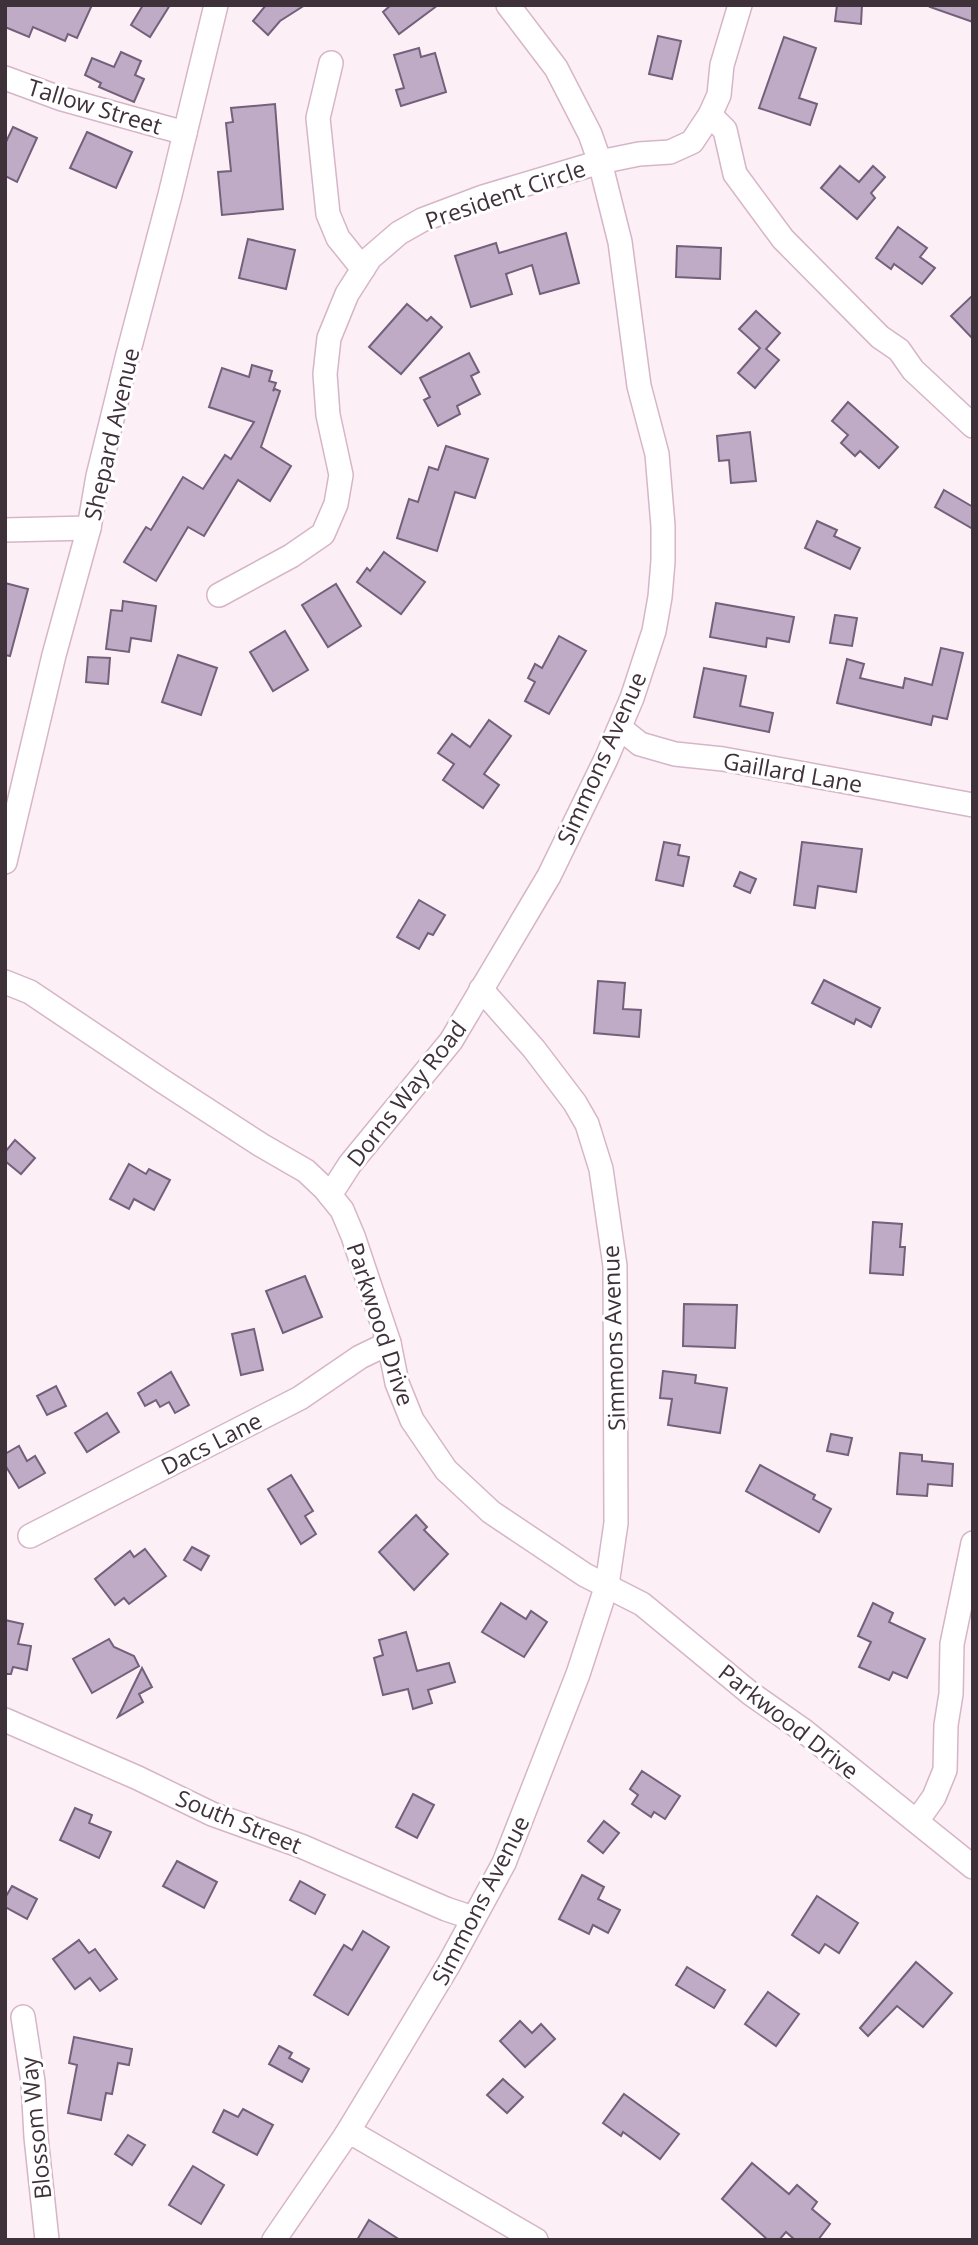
<svg xmlns="http://www.w3.org/2000/svg" width="978" height="2245" font-family="'Open Sans',sans-serif">
	<style>
		.building { fill: #c0abc7; stroke: #73607a; stroke-width: 2 }
		.lines { fill: none; stroke-linecap: round; stroke-linejoin: round }
		.minor-casing { stroke: #d7b5c8; stroke-width: 26 }
		.minor { stroke: #fff; stroke-width: 23 }
		.labels { text-anchor: middle; dominant-baseline: central; stroke-width: 6; stroke-linejoin: round; paint-order: stroke }
		.street-label { font-size: 23px; fill: #3f3139; stroke: #fff }
	</style>
	<rect width="100%" height="100%" fill="#fdeff6"/>
	<!-- building -->
	<g class="building">
		<path d="M 5,5 L 92,5 L 77,38 L 68,34 L 65,41 L 33,27 L 29,37 L 5,27 Z"/>
		<path d="M 143,5 L 170,5 L 150,37 L 131,25 Z"/>
		<path d="M 266,5 L 305,5 L 280,21 L 268,35 L 253,21 Z"/>
		<path d="M 391,5 L 438,5 L 399,34 L 383,12 Z"/>
		<path d="M 837,5 L 862,5 L 861,24 L 835,21 Z"/>
		<path d="M 931,5 L 973,5 L 973,22 L 930,7 Z"/>
		<path d="M 658,36 L 681,41 L 672,79 L 649,74 Z"/>
		<path d="M 784,37 L 816,48 L 799,98 L 817,104 L 810,125 L 759,108 Z"/>
		<path d="M 419,48 L 421,57 L 435,53 L 446,92 L 401,106 L 396,90 L 404,88 L 394,55 Z"/>
		<path d="M 121,52 L 141,61 L 135,75 L 144,79 L 134,102 L 99,87 L 101,83 L 85,75 L 92,58 L 114,67 Z"/>
		<path d="M 275,104 L 283,209 L 222,215 L 218,172 L 231,171 L 226,123 L 233,122 L 231,108 Z"/>
		<path d="M 13,127 L 37,138 L 17,182 L 5,176 L 5,144 Z"/>
		<path d="M 87,132 L 132,152 L 116,188 L 70,168 Z"/>
		<path d="M 840,166 L 859,182 L 873,166 L 885,177 L 871,193 L 875,198 L 857,219 L 821,188 Z"/>
		<path d="M 898,227 L 927,248 L 920,257 L 935,268 L 922,284 L 894,264 L 891,269 L 876,258 Z"/>
		<path d="M 566,233 L 579,283 L 540,294 L 532,265 L 506,274 L 512,294 L 471,307 L 455,256 L 496,243 L 499,253 Z"/>
		<path d="M 248,239 L 295,250 L 286,289 L 239,278 Z"/>
		<path d="M 677,246 L 721,248 L 720,279 L 676,277 Z"/>
		<path d="M 973,295 L 973,339 L 951,316 Z"/>
		<path d="M 407,304 L 427,321 L 431,317 L 442,327 L 401,374 L 369,347 Z"/>
		<path d="M 756,311 L 780,333 L 766,349 L 779,360 L 755,388 L 738,373 L 760,348 L 739,329 Z"/>
		<path d="M 469,353 L 479,372 L 471,376 L 480,394 L 457,406 L 460,414 L 438,426 L 424,400 L 430,397 L 420,378 Z"/>
		<path d="M 252,365 L 272,371 L 269,381 L 276,383 L 273,391 L 275,389 L 280,391 L 261,447 L 291,466 L 270,501 L 238,480 L 204,536 L 188,527 L 156,581 L 124,562 L 146,527 L 151,530 L 183,477 L 203,489 L 225,455 L 231,459 L 254,422 L 209,407 L 222,368 L 249,377 Z"/>
		<path d="M 848,402 L 898,447 L 879,468 L 860,451 L 855,456 L 841,443 L 848,435 L 832,421 Z"/>
		<path d="M 750,432 L 756,481 L 731,483 L 729,460 L 719,461 L 717,436 Z"/>
		<path d="M 446,446 L 488,459 L 475,498 L 455,492 L 437,551 L 397,538 L 409,499 L 418,502 L 429,467 L 438,470 Z"/>
		<path d="M 944,490 L 973,507 L 973,529 L 935,507 Z"/>
		<path d="M 817,521 L 837,530 L 834,536 L 860,548 L 850,569 L 805,548 Z"/>
		<path d="M 384,552 L 425,582 L 401,614 L 357,582 L 367,568 L 370,571 Z"/>
		<path d="M 5,583 L 28,589 L 10,656 L 5,655 Z"/>
		<path d="M 336,584 L 361,626 L 328,647 L 302,605 Z"/>
		<path d="M 123,601 L 156,606 L 151,641 L 131,638 L 129,652 L 106,649 L 111,610 L 122,611 Z"/>
		<path d="M 716,603 L 794,617 L 789,642 L 767,638 L 766,647 L 710,637 Z"/>
		<path d="M 835,615 L 857,618 L 852,646 L 830,643 Z"/>
		<path d="M 285,631 L 308,670 L 273,691 L 250,652 Z"/>
		<path d="M 559,636 L 586,651 L 549,714 L 525,701 L 535,682 L 528,678 L 535,664 L 542,668 Z"/>
		<path d="M 941,648 L 963,653 L 947,719 L 933,716 L 931,725 L 837,703 L 847,659 L 864,664 L 860,678 L 903,688 L 905,678 L 932,685 Z"/>
		<path d="M 178,655 L 217,668 L 201,715 L 162,702 Z"/>
		<path d="M 88,657 L 110,658 L 108,684 L 86,682 Z"/>
		<path d="M 704,668 L 746,676 L 740,706 L 773,713 L 769,732 L 694,717 Z"/>
		<path d="M 489,720 L 511,736 L 484,774 L 499,785 L 483,808 L 443,780 L 454,764 L 438,753 L 452,734 L 470,747 Z"/>
		<path d="M 664,842 L 680,845 L 678,855 L 689,857 L 683,886 L 656,880 Z"/>
		<path d="M 802,842 L 862,849 L 856,892 L 818,886 L 815,908 L 794,905 Z"/>
		<path d="M 740,872 L 756,879 L 750,893 L 734,886 Z"/>
		<path d="M 419,900 L 445,915 L 433,935 L 428,933 L 419,949 L 397,937 Z"/>
		<path d="M 824,980 L 880,1008 L 871,1027 L 856,1019 L 854,1024 L 812,1003 Z"/>
		<path d="M 598,981 L 625,983 L 623,1009 L 641,1010 L 639,1037 L 594,1033 Z"/>
		<path d="M 15,1140 L 35,1158 L 21,1174 L 5,1161 L 5,1152 Z"/>
		<path d="M 129,1164 L 146,1174 L 149,1169 L 170,1180 L 154,1210 L 134,1199 L 129,1209 L 110,1199 Z"/>
		<path d="M 873,1222 L 902,1224 L 900,1247 L 905,1247 L 903,1275 L 870,1273 Z"/>
		<path d="M 305,1276 L 322,1317 L 283,1333 L 266,1291 Z"/>
		<path d="M 684,1304 L 737,1305 L 735,1348 L 683,1346 Z"/>
		<path d="M 254,1329 L 263,1370 L 241,1375 L 232,1334 Z"/>
		<path d="M 663,1371 L 696,1375 L 695,1383 L 727,1388 L 720,1433 L 668,1425 L 672,1399 L 660,1398 Z"/>
		<path d="M 171,1372 L 189,1405 L 175,1413 L 169,1402 L 160,1407 L 156,1400 L 145,1406 L 138,1393 Z"/>
		<path d="M 56,1386 L 66,1406 L 47,1415 L 37,1396 Z"/>
		<path d="M 107,1413 L 119,1432 L 87,1452 L 75,1433 Z"/>
		<path d="M 831,1434 L 852,1438 L 848,1455 L 827,1451 Z"/>
		<path d="M 19,1446 L 27,1461 L 35,1456 L 45,1473 L 19,1488 L 5,1465 L 5,1454 Z"/>
		<path d="M 900,1453 L 922,1455 L 922,1461 L 953,1464 L 952,1486 L 928,1484 L 927,1496 L 897,1494 Z"/>
		<path d="M 760,1465 L 815,1495 L 813,1499 L 831,1509 L 819,1532 L 746,1491 Z"/>
		<path d="M 291,1475 L 313,1511 L 305,1516 L 316,1534 L 301,1544 L 268,1489 Z"/>
		<path d="M 416,1515 L 427,1527 L 424,1530 L 448,1554 L 414,1590 L 379,1552 Z"/>
		<path d="M 192,1547 L 209,1556 L 201,1570 L 184,1560 Z"/>
		<path d="M 145,1549 L 166,1576 L 129,1604 L 124,1598 L 115,1605 L 95,1579 L 130,1551 L 134,1557 Z"/>
		<path d="M 501,1603 L 526,1619 L 531,1611 L 547,1622 L 524,1657 L 482,1632 Z"/>
		<path d="M 873,1603 L 893,1613 L 889,1622 L 925,1639 L 907,1678 L 893,1672 L 889,1680 L 859,1667 L 871,1642 L 858,1636 Z"/>
		<path d="M 5,1620 L 23,1624 L 18,1644 L 31,1646 L 27,1670 L 13,1667 L 11,1674 L 5,1674 Z"/>
		<path d="M 406,1632 L 417,1671 L 449,1663 L 455,1682 L 428,1690 L 432,1703 L 413,1709 L 408,1689 L 383,1695 L 374,1658 L 383,1655 L 379,1640 Z"/>
		<path d="M 109,1639 L 114,1647 L 134,1656 L 139,1666 L 92,1693 L 73,1659 Z"/>
		<path d="M 142,1668 L 152,1687 L 139,1694 L 143,1702 L 118,1717 Z"/>
		<path d="M 642,1771 L 680,1796 L 665,1819 L 654,1812 L 651,1817 L 632,1804 L 638,1795 L 630,1789 Z"/>
		<path d="M 413,1794 L 434,1805 L 417,1838 L 396,1827 Z"/>
		<path d="M 75,1808 L 92,1815 L 89,1823 L 111,1832 L 99,1858 L 60,1840 Z"/>
		<path d="M 604,1821 L 619,1833 L 603,1853 L 588,1841 Z"/>
		<path d="M 177,1861 L 217,1882 L 204,1908 L 163,1886 Z"/>
		<path d="M 582,1875 L 604,1887 L 598,1899 L 620,1910 L 608,1933 L 593,1925 L 589,1934 L 559,1919 Z"/>
		<path d="M 300,1881 L 325,1895 L 315,1914 L 290,1900 Z"/>
		<path d="M 12,1886 L 37,1899 L 27,1919 L 5,1907 L 5,1898 Z"/>
		<path d="M 817,1896 L 858,1923 L 839,1953 L 825,1944 L 819,1953 L 792,1935 Z"/>
		<path d="M 363,1931 L 389,1947 L 348,2015 L 314,1995 L 344,1945 L 352,1950 Z"/>
		<path d="M 79,1940 L 89,1953 L 95,1949 L 117,1979 L 100,1991 L 90,1978 L 75,1989 L 53,1959 Z"/>
		<path d="M 916,1962 L 952,1993 L 923,2027 L 897,2006 L 868,2036 L 860,2028 Z"/>
		<path d="M 687,1967 L 725,1990 L 714,2008 L 676,1985 Z"/>
		<path d="M 768,1992 L 799,2014 L 776,2046 L 745,2024 Z"/>
		<path d="M 520,2021 L 532,2033 L 541,2024 L 555,2039 L 525,2067 L 500,2041 Z"/>
		<path d="M 74,2037 L 132,2049 L 129,2065 L 118,2063 L 112,2094 L 106,2093 L 101,2120 L 68,2113 L 77,2065 L 69,2063 Z"/>
		<path d="M 279,2046 L 292,2053 L 289,2058 L 309,2069 L 302,2082 L 269,2064 Z"/>
		<path d="M 503,2079 L 523,2097 L 507,2113 L 487,2095 Z"/>
		<path d="M 624,2094 L 679,2134 L 660,2159 L 623,2132 L 621,2136 L 603,2123 Z"/>
		<path d="M 243,2109 L 273,2125 L 257,2155 L 213,2132 L 224,2110 L 238,2117 Z"/>
		<path d="M 128,2135 L 145,2145 L 132,2165 L 115,2154 Z"/>
		<path d="M 752,2163 L 789,2194 L 797,2185 L 817,2202 L 812,2209 L 830,2224 L 818,2240 L 795,2240 L 786,2232 L 779,2240 L 768,2240 L 722,2199 Z"/>
		<path d="M 193,2166 L 224,2185 L 201,2224 L 169,2205 Z"/>
		<path d="M 369,2220 L 400,2240 L 357,2240 Z"/>
	</g>
	<g class="lines">
		<defs>
			<g id="minor">
				<path d="M 331,63 L 318,118 L 328,214 L 338,238 L 363,269"/>
				<path d="M 5,78 L 62,99 L 185,133"/>
				<path d="M 710,115 L 725,130 L 735,174 L 783,239 L 880,337 L 899,350 L 913,370 L 973,426"/>
				<path d="M 5,530 L 89,528"/>
				<path d="M 219,595 L 291,556 L 323,534 L 336,504 L 341,475 L 328,415 L 325,374 L 329,338 L 347,294 L 370,258 L 399,233 L 422,220 L 483,197 L 600,162 L 639,154 L 670,152 L 692,142 L 710,115 L 719,95 L 722,65 L 740,5"/>
				<path d="M 620,728 L 640,744 L 675,754 L 723,759 L 973,805"/>
				<path d="M 5,862 L 54,655 L 89,528 L 98,476 L 128,354 L 170,195 L 216,5"/>
				<path d="M 5,982 L 30,992 L 164,1082 L 261,1145 L 306,1171 L 325,1189 L 342,1210 L 353,1236 L 389,1343 L 397,1383 L 412,1420 L 446,1470 L 491,1512 L 585,1575 L 642,1604 L 750,1693 L 804,1731 L 973,1867"/>
				<path d="M 330,1195 L 350,1164 L 451,1041 L 549,876 L 606,759 L 632,698 L 654,631 L 660,597 L 663,561 L 663,526 L 657,454 L 639,386 L 620,242 L 600,162 L 590,134 L 556,68 L 508,5"/>
				<path d="M 30,1536 L 300,1398 L 360,1357 L 389,1343"/>
				<path d="M 5,1720 L 138,1778 L 212,1814 L 301,1846 L 446,1909 L 473,1918"/>
				<path d="M 917,1821 L 934,1797 L 945,1770 L 946,1725 L 951,1694 L 952,1644 L 973,1543"/>
				<path d="M 23,2017 L 33,2082 L 36,2137 L 47,2240"/>
				<path d="M 346,2135 L 357,2136 L 536,2240"/>
				<path d="M 274,2240 L 346,2135 L 383,2074 L 449,1964 L 504,1863 L 578,1674 L 607,1585 L 616,1523 L 615,1266 L 601,1169 L 587,1124 L 575,1103 L 534,1049 L 481,989"/>
			</g>
		</defs>
		<!-- minor casing -->
		<use href="#minor" class="minor-casing"/>
		<!-- minor -->
		<use href="#minor" class="minor"/>
	</g>
	<g class="labels">
		<!-- street labels -->
		<g class="street-label">
			<text transform="translate(95 106) rotate(17)">Tallow Street</text>
			<text transform="translate(505 194) rotate(-19)">President Circle</text>
			<text transform="translate(111 434) rotate(-77)">Shepard Avenue</text>
			<text transform="translate(601 758) rotate(-66)">Simmons Avenue</text>
			<text transform="translate(793 772) rotate(10)">Gaillard Lane</text>
			<text transform="translate(406 1093) rotate(-52)">Dorns Way Road</text>
			<text transform="translate(381 1324) rotate(72)">Parkwood Drive</text>
			<text transform="translate(613 1338) rotate(-92)">Simmons Avenue</text>
			<text transform="translate(211 1443) rotate(-27)">Dacs Lane</text>
			<text transform="translate(789 1721) rotate(38)">Parkwood Drive</text>
			<text transform="translate(239 1821) rotate(22)">South Street</text>
			<text transform="translate(480 1900) rotate(-63)">Simmons Avenue</text>
			<text transform="translate(35 2128) rotate(-96)">Blossom Way</text>
		</g>
	</g>
	<!-- border -->
	<rect width="978" height="2245" fill="none" stroke="#3f3139" stroke-width="14"/>
</svg>
